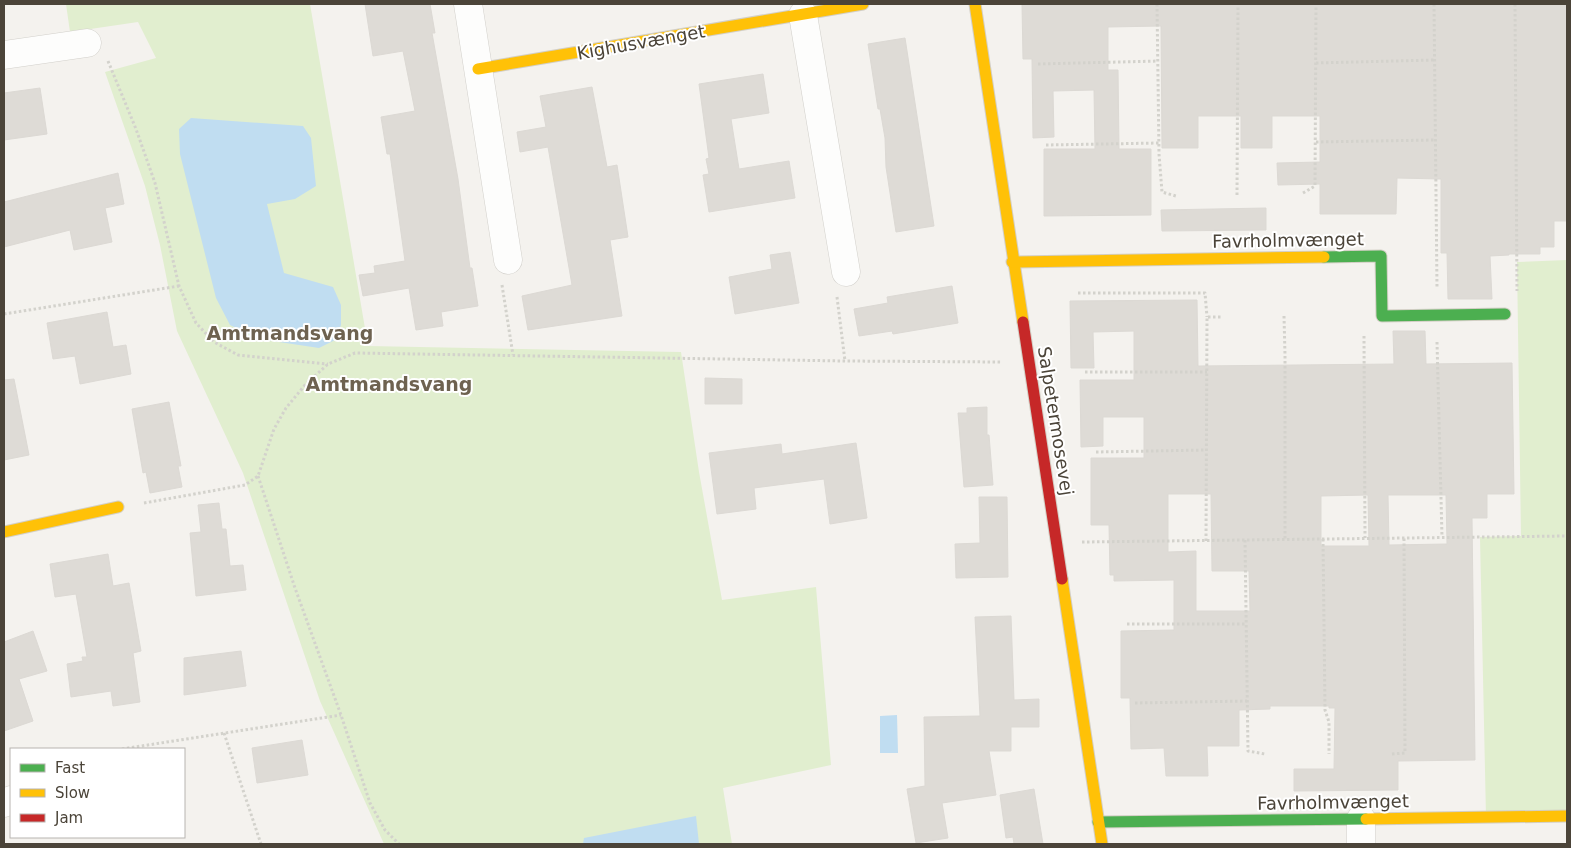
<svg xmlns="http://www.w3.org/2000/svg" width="1571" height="848" font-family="'DejaVu Sans',sans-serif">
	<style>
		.green { fill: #e1eecf }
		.water { fill: #c0ddf1 }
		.building { fill: #dedbd6; stroke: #dcd9d4; fill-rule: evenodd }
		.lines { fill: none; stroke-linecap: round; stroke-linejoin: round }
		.street-casing { stroke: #d2d0cb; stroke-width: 29 }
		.fast-casing { stroke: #d3cfc5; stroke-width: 13 }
		.slow-casing { stroke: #d3cfc5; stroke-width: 13 }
		.jam-casing { stroke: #d3cfc5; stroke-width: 13 }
		.path { stroke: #d3d2cc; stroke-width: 3; stroke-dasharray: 2.5 2.5; stroke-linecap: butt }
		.street { stroke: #fdfdfc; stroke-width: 28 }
		.fast { stroke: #4caf50; stroke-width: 11 }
		.slow { stroke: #ffc107; stroke-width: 11 }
		.jam { stroke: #c62828; stroke-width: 11 }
		.labels { text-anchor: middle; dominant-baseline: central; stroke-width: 4; stroke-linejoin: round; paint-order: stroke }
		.street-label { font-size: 18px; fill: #4b4439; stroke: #fff }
		.neighbourhood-label { font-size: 19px; font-weight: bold; fill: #6e6250; stroke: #fff }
	</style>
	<rect width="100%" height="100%" fill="#f4f2ee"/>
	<!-- green -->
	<g class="green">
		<path d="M 66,4 L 310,4 L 368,346 L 681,352 L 699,472 L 722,600 L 816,587 L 831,765 L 723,788 L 732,844 L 384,844 L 320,701 L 243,473 L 177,331 L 160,245 L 145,186 L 105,72 L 156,58 L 138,22 L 70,32 Z"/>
		<path d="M 1567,260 L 1567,816 L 1486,817 L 1480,537 L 1521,536 L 1517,262 Z"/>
	</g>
	<!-- water -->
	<g class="water">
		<path d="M 191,118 L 303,126 L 311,138 L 316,186 L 295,199 L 267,204 L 284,273 L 333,287 L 341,305 L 341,325 L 335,340 L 319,348 L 259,339 L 230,325 L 216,298 L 180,154 L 179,129 Z"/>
		<path d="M 897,715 L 898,753 L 880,753 L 880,716 Z"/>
		<path d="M 696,816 L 699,844 L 583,844 L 584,838 Z"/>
	</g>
	<!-- building -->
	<g class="building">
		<path d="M 365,4 L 430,4 L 435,33 L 432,33 L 458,179 L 470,268 L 472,268 L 478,306 L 441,312 L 443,326 L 416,330 L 409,288 L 363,296 L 359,275 L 375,273 L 374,266 L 405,261 L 390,154 L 387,154 L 381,117 L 415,111 L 403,51 L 373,56 Z"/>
		<path d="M 1022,4 L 1567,4 L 1567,221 L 1554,221 L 1554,247 L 1540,247 L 1540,254 L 1509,254 L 1509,255 L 1490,256 L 1492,299 L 1448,299 L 1447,253 L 1441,253 L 1441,179 L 1397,178 L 1396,214 L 1320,214 L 1320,184 L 1278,185 L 1277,163 L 1320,162 L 1320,116 L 1272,116 L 1272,148 L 1241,148 L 1241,116 L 1198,116 L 1198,148 L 1162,148 L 1161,26 L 1108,27 L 1108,70 L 1118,70 L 1119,149 L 1151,149 L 1151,215 L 1044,216 L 1044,149 L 1095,149 L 1094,90 L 1053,91 L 1054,137 L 1033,138 L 1032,59 L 1023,59 Z"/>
		<path d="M 905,38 L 934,226 L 896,232 L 886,167 L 885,138 L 880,109 L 878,109 L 868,44 Z"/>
		<path d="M 763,74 L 769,113 L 731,119 L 739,169 L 789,161 L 795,198 L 709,212 L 703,175 L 709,174 L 706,159 L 709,158 L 699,84 Z"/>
		<path d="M 592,87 L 607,167 L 617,165 L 628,237 L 610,240 L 622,316 L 528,330 L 522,296 L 572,285 L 548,147 L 520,152 L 517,132 L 546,127 L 540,96 Z"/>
		<path d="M 40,88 L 47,134 L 4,140 L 4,93 Z"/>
		<path d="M 118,173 L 124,204 L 105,208 L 112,242 L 74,250 L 70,230 L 4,247 L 4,202 Z"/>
		<path d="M 1266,208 L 1266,230 L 1162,231 L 1161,210 Z"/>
		<path d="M 790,252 L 799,303 L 735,314 L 729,277 L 772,269 L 770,255 Z"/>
		<path d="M 952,286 L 958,323 L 893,334 L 892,331 L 859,336 L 854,309 L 888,303 L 887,297 Z"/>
		<path d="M 1197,300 L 1198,366 L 1394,364 L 1393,331 L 1425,331 L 1426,364 L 1512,363 L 1514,494 L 1487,494 L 1487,518 L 1472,518 L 1475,760 L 1398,761 L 1398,790 L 1294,791 L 1294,769 L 1334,769 L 1335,708 L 1329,708 L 1329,706 L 1270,706 L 1270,709 L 1239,710 L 1239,746 L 1207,746 L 1208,776 L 1166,776 L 1164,748 L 1131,749 L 1130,698 L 1121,698 L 1121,631 L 1174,630 L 1174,580 L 1114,581 L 1114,575 L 1110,575 L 1109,525 L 1091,525 L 1091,458 L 1144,458 L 1144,417 L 1103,417 L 1103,446 L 1081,447 L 1080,380 L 1134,380 L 1134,331 L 1093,332 L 1094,368 L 1071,368 L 1070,301 ZM 1168,494 L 1211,494 L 1212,571 L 1249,571 L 1250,611 L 1196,611 L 1196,551 L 1168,552 ZM 1368,495 L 1369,546 L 1321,546 L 1321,496 ZM 1388,495 L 1446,495 L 1447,544 L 1389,545 Z"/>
		<path d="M 107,312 L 113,347 L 126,345 L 131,374 L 80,384 L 75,356 L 53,359 L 47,323 Z"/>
		<path d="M 705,378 L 742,379 L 742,404 L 705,404 Z"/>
		<path d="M 14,379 L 29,455 L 4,460 L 4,380 Z"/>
		<path d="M 169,402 L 181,466 L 178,466 L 182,487 L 150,493 L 146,472 L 143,473 L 132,409 Z"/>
		<path d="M 987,407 L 987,435 L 989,435 L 993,485 L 964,487 L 958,413 L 967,413 L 967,408 Z"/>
		<path d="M 856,443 L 867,518 L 830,524 L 824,479 L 754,488 L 756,509 L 717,514 L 709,453 L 781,444 L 782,454 Z"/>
		<path d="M 979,497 L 1007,497 L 1008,577 L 956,578 L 955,544 L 980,543 Z"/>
		<path d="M 219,503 L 222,529 L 226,529 L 230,566 L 243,565 L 246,590 L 196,596 L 190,533 L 201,532 L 198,505 Z"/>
		<path d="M 108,554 L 113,586 L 129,583 L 141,651 L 133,653 L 140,702 L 113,706 L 111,691 L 71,697 L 67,664 L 83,661 L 82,657 L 87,657 L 76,594 L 55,597 L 50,564 Z"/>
		<path d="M 1011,616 L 1014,700 L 1039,699 L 1039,727 L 1011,727 L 1011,751 L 989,751 L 996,795 L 942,803 L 948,838 L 916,843 L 907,789 L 925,786 L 924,717 L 980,716 L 975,617 Z"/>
		<path d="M 33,631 L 47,671 L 19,679 L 33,721 L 4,731 L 4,642 Z"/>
		<path d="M 241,651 L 246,686 L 184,695 L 184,658 Z"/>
		<path d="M 302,740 L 308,775 L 257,783 L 252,748 Z"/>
		<path d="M 1034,789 L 1043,844 L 1014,844 L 1013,837 L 1006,838 L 1000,795 Z"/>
	</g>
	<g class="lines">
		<defs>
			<g id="street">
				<path d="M 468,4 L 508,260"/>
				<path d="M 803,15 L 846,272"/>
				<path d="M 4,55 L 87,43"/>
				<path d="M 4,803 L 11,800"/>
				<path d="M 1361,819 L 1361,844"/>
			</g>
			<g id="fast">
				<path d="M 1324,257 L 1381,256 L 1382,316 L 1505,314"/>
				<path d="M 1098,822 L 1366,819"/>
			</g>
			<g id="slow">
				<path d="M 975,4 L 1023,322"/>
				<path d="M 478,69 L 863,4"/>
				<path d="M 1012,262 L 1324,257"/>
				<path d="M 4,532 L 118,507"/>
				<path d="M 1062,579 L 1102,844"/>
				<path d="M 1366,819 L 1567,816"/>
			</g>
			<path id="jam" d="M 1023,322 L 1062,579"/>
		</defs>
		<!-- street casing -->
		<use href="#street" class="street-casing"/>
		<!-- fast casing -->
		<use href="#fast" class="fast-casing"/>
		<!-- slow casing -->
		<use href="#slow" class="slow-casing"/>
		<!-- jam casing -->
		<use href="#jam" class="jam-casing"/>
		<!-- path -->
		<g class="path">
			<path d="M 1157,4 L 1159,154 L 1162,192 L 1176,196"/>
			<path d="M 1434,4 L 1437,288"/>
			<path d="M 1515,4 L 1517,291"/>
			<path d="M 108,61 L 136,129 L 155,183 L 179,286 L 196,323 L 214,342 L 238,355 L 328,364"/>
			<path d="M 1316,63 L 1435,60"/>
			<path d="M 1038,64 L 1158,61"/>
			<path d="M 1316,142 L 1435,140"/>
			<path d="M 1046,145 L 1159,143"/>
			<path d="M 1303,193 L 1315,186 L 1316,4"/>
			<path d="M 1237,195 L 1238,4"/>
			<path d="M 502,285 L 513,355"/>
			<path d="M 1078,293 L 1205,293 L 1207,317"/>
			<path d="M 837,297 L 845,361"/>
			<path d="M 4,314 L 179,286"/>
			<path d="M 1284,316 L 1285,355 L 1285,540"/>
			<path d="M 1364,336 L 1365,538"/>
			<path d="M 1437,342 L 1442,537"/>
			<path d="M 1085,372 L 1207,372"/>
			<path d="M 1096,452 L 1206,450"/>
			<path d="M 258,476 L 295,588 L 341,715 L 370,803 L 385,830 L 399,844"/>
			<path d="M 144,503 L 245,485 L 258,476 L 274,429 L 286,408 L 305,385 L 328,364 L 355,353 L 845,361 L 1001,362"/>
			<path d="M 1323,539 L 1325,710 L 1329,722 L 1329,754"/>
			<path d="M 1245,540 L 1248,751 L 1265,754"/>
			<path d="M 1206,541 L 1207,317 L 1223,317"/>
			<path d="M 1082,542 L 1567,536"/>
			<path d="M 1127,624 L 1246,624"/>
			<path d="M 1135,703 L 1247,701"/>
			<path d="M 224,733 L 261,844"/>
			<path d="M 122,749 L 341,715"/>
			<path d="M 1392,754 L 1405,753 L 1404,538"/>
		</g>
		<!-- street -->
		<use href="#street" class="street"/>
		<!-- fast -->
		<use href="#fast" class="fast"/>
		<!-- slow -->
		<use href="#slow" class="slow"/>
		<!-- jam -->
		<use href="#jam" class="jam"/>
	</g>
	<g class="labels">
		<!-- street labels -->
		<g class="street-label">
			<text transform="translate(641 42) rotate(-10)">Kighusvænget</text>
			<text transform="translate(1288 240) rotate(-1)">Favrholmvænget</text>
			<text transform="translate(1056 421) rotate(81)">Salpetermosevej</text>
			<text transform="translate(1333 802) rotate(-1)">Favrholmvænget</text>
		</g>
		<!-- neighbourhood labels -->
		<g class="neighbourhood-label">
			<text x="290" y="333">Amtmandsvang</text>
			<text x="389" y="384">Amtmandsvang</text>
		</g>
	</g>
	<!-- border -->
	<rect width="1571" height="848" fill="none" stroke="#4b4439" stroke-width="10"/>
	<!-- legend -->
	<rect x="10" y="748" width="175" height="90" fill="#ffffff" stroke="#b7b4b0"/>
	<rect x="20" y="764" width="25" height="8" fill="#4caf50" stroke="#b7b4b0"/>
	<text x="55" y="773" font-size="15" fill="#4b4439">Fast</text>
	<rect x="20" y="789" width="25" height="8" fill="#ffc107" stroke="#b7b4b0"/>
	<text x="55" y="798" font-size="15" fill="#4b4439">Slow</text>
	<rect x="20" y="814" width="25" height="8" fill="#c62828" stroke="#b7b4b0"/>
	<text x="55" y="823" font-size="15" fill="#4b4439">Jam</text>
</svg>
